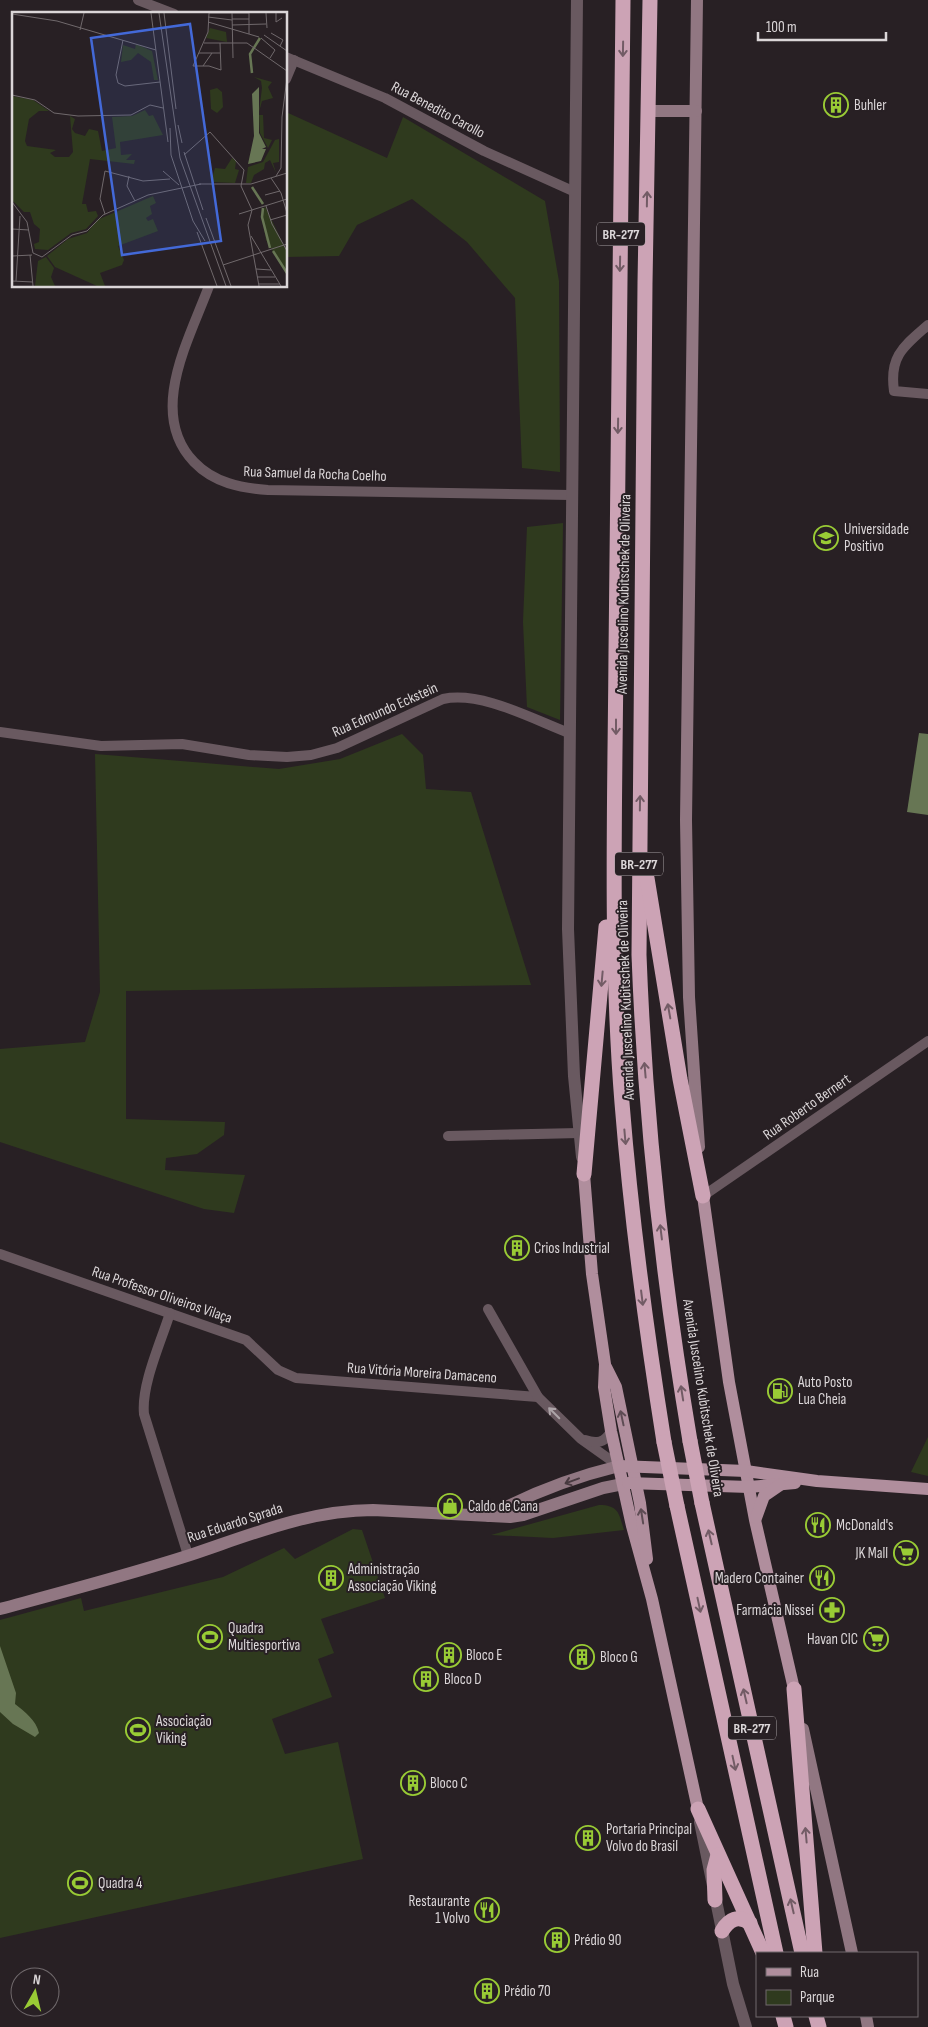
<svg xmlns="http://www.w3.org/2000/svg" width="928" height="2027" font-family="'Sofia Sans Condensed',sans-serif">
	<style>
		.green { fill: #2f3a1e }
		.water { fill: #677654 }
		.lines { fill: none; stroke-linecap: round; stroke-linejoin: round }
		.minor { stroke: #695960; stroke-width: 10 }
		.tertiary { stroke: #695960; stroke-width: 12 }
		.secondary { stroke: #917782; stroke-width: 12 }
		.primary { stroke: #b08e9d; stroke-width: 12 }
		.motorway { stroke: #cca3b5; stroke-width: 15 }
		.motorway-bridge { stroke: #cca3b5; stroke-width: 15 }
		.oneway { stroke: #725b65 }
		.oneway2 { stroke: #ada4a8 }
		.oneway3 { stroke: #5e4c54 }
		.oneway4 { stroke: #483a40 }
		.labels { text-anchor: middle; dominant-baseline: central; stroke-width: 4; stroke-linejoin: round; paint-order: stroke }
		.shield { fill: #282024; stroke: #a59fa2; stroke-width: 1 }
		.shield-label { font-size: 14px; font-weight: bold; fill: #dbd6d8 }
		.poi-label { font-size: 15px; fill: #dbd6d8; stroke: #282024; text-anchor: start }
		.street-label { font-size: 15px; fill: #dbd6d8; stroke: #282024 }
		.inset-river { fill: none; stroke: #677654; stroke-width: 2.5 }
		.inset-road { fill: none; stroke: #70696c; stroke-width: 1 }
		.view { fill: #4369d8; fill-opacity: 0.15; stroke: #4369d8; stroke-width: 2.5 }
		.inset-edge { fill: none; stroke: #dbd6d8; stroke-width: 2.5 }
	</style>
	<rect width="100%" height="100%" fill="#282024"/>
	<!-- green -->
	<g class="green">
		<path d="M 286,112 L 387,158 L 403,117 L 545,201 L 559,281 L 560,472 L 522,468 L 515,298 L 467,242 L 412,199 L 357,225 L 339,256 L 286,257 Z"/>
		<path d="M 563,523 L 560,720 L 527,707 L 523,622 L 527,527 Z"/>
		<path d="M 402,734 L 423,755 L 426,789 L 471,792 L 531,985 L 126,991 L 126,1119 L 225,1122 L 224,1135 L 197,1154 L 166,1158 L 165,1170 L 245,1175 L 234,1213 L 204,1209 L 0,1142 L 0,1049 L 85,1042 L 100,992 L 95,754 L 279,769 L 340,759 Z"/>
		<path d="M 928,1437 L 928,1476 L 911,1472 Z"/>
		<path d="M 599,1505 C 619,1505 619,1514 624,1530 L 553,1538 L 491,1535 Z"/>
		<path d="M 353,1529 L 362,1530 L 385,1598 L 321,1619 L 334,1653 L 318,1659 L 332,1697 L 272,1719 L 285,1754 L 338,1742 L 363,1859 L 0,1938 L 0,1620 L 81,1598 L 84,1611 L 223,1577 L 284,1548 L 295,1559 Z"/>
	</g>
	<!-- water -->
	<g class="water">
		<path d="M 919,733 L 928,734 L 928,815 L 907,812 Z"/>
		<path d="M 0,1646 L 16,1693 L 15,1704 C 25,1712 36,1720 39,1733 L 35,1737 L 13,1724 L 0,1712 Z"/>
	</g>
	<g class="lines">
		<!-- minor -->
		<g class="minor">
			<path d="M 138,0 L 174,14"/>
			<path d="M 286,57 L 385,98 L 484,151 L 575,192"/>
			<path d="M 286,79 L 294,60"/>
			<path d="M 209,286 C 189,340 147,413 194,462 C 214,483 241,488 268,490 L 571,495"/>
			<path d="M 928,325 C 904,346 889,356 894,391 L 928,394"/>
			<path d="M 0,732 L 101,746 L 182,744 L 249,755 L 287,757 L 311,755 L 337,748 L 443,699 C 482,691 532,719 569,733"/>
			<path d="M 448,1136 L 579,1133"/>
			<path d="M 703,1196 L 928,1041"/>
			<path d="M 0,1254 L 246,1340 L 278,1370 L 296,1378 L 538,1397"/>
			<path d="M 488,1309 L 538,1397 L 581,1439 L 619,1466"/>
			<path d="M 170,1313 C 161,1342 141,1385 144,1414 L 188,1555"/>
			<path d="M 585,1440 C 596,1444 605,1443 611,1431"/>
		</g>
		<!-- tertiary -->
		<g class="tertiary">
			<path d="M 577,0 L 568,929 L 574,1076 L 582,1157"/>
			<path d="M 700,1822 L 733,1984 L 746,2027"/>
		</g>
		<!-- secondary -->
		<g class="secondary">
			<path d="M 697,0 L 686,820 L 689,997 L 699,1147"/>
			<path d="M 648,111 L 696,111"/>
			<path d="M 489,1516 C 529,1494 574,1477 619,1466"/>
			<path d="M 0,1609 C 63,1592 128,1575 190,1555 C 250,1535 309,1510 373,1510 L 510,1517 L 523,1515 L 603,1488 L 623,1484"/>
			<path d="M 803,1729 L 852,1953"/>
			<path d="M 866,2016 L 868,2027"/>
		</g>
		<!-- primary -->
		<g class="primary">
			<path d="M 584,1174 L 592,1274 L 605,1364 L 604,1387 L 611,1431 L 632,1526 L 652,1599 L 698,1809"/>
			<path d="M 703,1196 L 729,1382 L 755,1520 L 794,1689"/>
			<path d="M 606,1367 L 616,1387 L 640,1503 L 647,1559"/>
			<path d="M 619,1466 L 746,1471 L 817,1481 L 928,1489"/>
			<path d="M 628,1483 L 749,1487 L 795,1483"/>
			<path d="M 756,1518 L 764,1496 L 780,1485"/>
		</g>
		<!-- motorway -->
		<g class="motorway">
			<path d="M 623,0 C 621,218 618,436 616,653 C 615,803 610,954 622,1103 C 631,1217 646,1329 664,1442"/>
			<path d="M 650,0 L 645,283 L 639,955 C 645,1117 663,1281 690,1441"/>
			<path d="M 647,878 L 680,1079 L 703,1196"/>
			<path d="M 584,1174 L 606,927"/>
			<path d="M 702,1503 L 802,1953"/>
			<path d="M 677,1506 L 776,1953"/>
			<path d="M 794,1689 L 815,1953"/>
			<path d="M 698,1809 L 763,1953"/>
			<path d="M 715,1900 L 714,1870 L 718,1855"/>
			<path d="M 722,1931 C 729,1919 738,1915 750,1923"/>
			<path d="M 783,2016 L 786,2027"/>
			<path d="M 816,2016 L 819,2027"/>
		</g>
		<!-- motorway-bridge -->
		<g class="motorway-bridge">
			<path d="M 690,1441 L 702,1503"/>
			<path d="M 664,1442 L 677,1506"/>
		</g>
	</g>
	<!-- one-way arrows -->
	<defs><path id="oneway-shaft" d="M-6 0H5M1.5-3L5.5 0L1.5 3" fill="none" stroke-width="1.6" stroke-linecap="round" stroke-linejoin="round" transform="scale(1.25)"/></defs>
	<g class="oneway">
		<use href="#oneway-shaft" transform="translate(623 49) rotate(91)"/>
		<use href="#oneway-shaft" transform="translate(647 199) rotate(-89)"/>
		<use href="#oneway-shaft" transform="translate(620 264) rotate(91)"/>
		<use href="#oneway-shaft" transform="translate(618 426) rotate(91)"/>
		<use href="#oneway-shaft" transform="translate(616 727) rotate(90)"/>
		<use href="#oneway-shaft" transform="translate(640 803) rotate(-89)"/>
		<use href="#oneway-shaft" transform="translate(602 979) rotate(95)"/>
		<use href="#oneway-shaft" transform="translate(669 1011) rotate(-100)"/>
		<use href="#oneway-shaft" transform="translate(645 1070) rotate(-95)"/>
		<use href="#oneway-shaft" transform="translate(625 1137) rotate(85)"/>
		<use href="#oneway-shaft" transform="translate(661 1232) rotate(-97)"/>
		<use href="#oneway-shaft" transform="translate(642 1298) rotate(83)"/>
		<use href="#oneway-shaft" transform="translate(682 1393) rotate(-99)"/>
		<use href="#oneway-shaft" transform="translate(710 1537) rotate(-103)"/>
		<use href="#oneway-shaft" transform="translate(699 1605) rotate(78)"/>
		<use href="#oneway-shaft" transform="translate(745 1696) rotate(-103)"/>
		<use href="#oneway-shaft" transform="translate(734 1763) rotate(78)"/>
		<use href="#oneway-shaft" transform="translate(806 1835) rotate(-95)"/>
		<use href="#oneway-shaft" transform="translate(792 1906) rotate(-103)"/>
	</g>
	<use class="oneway2" href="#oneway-shaft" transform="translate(554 1413) rotate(-135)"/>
	<g class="oneway3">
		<use href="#oneway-shaft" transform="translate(622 1418) rotate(-102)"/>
		<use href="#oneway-shaft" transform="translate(642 1516) rotate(-99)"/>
	</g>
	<use class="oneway4" href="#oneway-shaft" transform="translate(572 1481) rotate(160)"/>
	<!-- icons -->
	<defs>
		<symbol id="building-ring" viewBox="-11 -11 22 22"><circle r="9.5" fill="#282024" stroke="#99cb35" stroke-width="1.5"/><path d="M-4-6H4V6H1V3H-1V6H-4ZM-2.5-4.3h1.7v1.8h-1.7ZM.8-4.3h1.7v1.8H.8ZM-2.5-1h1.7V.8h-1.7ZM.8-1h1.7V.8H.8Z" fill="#99cb35"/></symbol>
		<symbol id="university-ring" viewBox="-11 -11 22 22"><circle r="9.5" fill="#282024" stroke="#99cb35" stroke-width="1.5"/><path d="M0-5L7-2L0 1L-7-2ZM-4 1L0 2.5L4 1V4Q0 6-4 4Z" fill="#99cb35"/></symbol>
		<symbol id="fuel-ring" viewBox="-11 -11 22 22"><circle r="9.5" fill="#282024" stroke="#99cb35" stroke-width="1.5"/><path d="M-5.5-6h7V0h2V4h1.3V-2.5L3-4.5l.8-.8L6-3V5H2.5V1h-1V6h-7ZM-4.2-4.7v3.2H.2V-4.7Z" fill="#99cb35"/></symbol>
		<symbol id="shop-ring" viewBox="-11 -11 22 22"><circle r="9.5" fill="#282024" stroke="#99cb35" stroke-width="1.5"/><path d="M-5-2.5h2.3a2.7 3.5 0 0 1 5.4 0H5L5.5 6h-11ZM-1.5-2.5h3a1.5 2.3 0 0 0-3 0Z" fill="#99cb35"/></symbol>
		<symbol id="restaurant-ring" viewBox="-11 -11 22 22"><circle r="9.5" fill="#282024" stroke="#99cb35" stroke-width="1.5"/><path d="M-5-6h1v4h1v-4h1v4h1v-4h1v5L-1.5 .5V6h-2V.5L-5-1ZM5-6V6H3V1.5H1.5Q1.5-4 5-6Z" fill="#99cb35"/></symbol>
		<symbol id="supermarket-ring" viewBox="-11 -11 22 22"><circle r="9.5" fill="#282024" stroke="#99cb35" stroke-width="1.5"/><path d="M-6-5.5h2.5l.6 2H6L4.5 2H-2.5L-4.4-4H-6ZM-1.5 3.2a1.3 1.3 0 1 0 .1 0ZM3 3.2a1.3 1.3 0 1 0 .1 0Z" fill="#99cb35"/></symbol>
		<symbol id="pharmacy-ring" viewBox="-11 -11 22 22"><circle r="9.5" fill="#282024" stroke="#99cb35" stroke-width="1.5"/><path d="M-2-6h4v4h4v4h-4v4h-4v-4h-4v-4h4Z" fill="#99cb35"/></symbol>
		<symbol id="stadium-ring" viewBox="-11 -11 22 22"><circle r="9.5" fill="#282024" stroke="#99cb35" stroke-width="1.5"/><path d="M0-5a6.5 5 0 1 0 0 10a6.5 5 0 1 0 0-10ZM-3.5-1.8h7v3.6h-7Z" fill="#99cb35"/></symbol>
	</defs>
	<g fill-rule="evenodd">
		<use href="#building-ring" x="822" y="91" width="28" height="28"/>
		<use href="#university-ring" x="812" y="524" width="28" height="28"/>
		<use href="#building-ring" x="503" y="1234" width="28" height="28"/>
		<use href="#fuel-ring" x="766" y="1377" width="28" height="28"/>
		<use href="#shop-ring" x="436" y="1492" width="28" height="28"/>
		<use href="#restaurant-ring" x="804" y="1511" width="28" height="28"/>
		<use href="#supermarket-ring" x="892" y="1539" width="28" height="28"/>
		<use href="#building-ring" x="317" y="1564" width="28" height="28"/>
		<use href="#restaurant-ring" x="808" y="1564" width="28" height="28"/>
		<use href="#pharmacy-ring" x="818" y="1596" width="28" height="28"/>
		<use href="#stadium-ring" x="196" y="1623" width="28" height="28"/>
		<use href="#supermarket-ring" x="862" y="1625" width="28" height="28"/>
		<use href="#building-ring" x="435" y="1641" width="28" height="28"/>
		<use href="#building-ring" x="568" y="1643" width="28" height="28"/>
		<use href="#building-ring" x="412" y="1665" width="28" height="28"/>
		<use href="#stadium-ring" x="124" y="1716" width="28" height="28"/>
		<use href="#building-ring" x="399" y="1769" width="28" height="28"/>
		<use href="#building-ring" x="574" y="1824" width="28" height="28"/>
		<use href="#stadium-ring" x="66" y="1869" width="28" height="28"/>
		<use href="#restaurant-ring" x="473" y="1896" width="28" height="28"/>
		<use href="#building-ring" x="543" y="1926" width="28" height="28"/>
		<use href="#building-ring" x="473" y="1977" width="28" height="28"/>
	</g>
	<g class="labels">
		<!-- shield labels -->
		<g class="shield">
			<rect x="597" y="222.5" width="48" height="23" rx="4"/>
			<rect x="615" y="852.5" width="48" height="23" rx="4"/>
			<rect x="728" y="1716.5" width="48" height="23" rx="4"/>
		</g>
		<g class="shield-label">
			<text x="621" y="234">BR-277</text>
			<text x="639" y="864">BR-277</text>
			<text x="752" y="1728">BR-277</text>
		</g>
		<!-- poi labels -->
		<g class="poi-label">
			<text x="854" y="105">Buhler</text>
			<text x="844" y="529">Universidade<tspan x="844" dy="17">Positivo</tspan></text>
			<text x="534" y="1248">Crios Industrial</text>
			<text x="798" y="1382">Auto Posto<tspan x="798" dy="17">Lua Cheia</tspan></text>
			<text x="468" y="1506">Caldo de Cana</text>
			<text x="836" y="1525">McDonald's</text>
			<text x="888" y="1553" text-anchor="end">JK Mall</text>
			<text x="348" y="1569">Administração<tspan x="348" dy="17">Associação Viking</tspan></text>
			<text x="804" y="1578" text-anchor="end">Madero Container</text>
			<text x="814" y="1610" text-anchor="end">Farmácia Nissei</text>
			<text x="228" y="1628">Quadra<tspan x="228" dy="17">Multiesportiva</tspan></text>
			<text x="858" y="1639" text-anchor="end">Havan CIC</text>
			<text x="466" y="1655">Bloco E</text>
			<text x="600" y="1657">Bloco G</text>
			<text x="444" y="1679">Bloco D</text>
			<text x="156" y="1721">Associação<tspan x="156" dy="17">Viking</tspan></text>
			<text x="430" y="1783">Bloco C</text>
			<text x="606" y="1829">Portaria Principal<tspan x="606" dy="17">Volvo do Brasil</tspan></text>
			<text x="98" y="1883">Quadra 4</text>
			<text x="470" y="1901" text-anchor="end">Restaurante<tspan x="470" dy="17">1 Volvo</tspan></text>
			<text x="574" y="1940">Prédio 90</text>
			<text x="504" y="1991">Prédio 70</text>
		</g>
		<!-- street labels -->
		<g class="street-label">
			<text transform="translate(438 110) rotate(28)">Rua Benedito Carollo</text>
			<text transform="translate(315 474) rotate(2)">Rua Samuel da Rocha Coelho</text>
			<text transform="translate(624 594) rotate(-89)">Avenida Juscelino Kubitschek de Oliveira</text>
			<text transform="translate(385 710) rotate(-24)">Rua Edmundo Eckstein</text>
			<text transform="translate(626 1000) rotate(-92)">Avenida Juscelino Kubitschek de Oliveira</text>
			<text transform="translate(807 1107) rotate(-35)">Rua Roberto Bernert</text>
			<text transform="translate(162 1295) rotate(19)">Rua Professor Oliveiros Vilaça</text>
			<text transform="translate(422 1373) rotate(4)">Rua Vitória Moreira Damaceno</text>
			<text transform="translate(703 1398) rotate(81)">Avenida Juscelino Kubitschek de Oliveira</text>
			<text transform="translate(235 1523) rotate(-18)">Rua Eduardo Sprada</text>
		</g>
	</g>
	<!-- overview -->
	<g transform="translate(12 12)">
		<rect width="275" height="275" fill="#282024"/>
		<path d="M 198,16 L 214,20 L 215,30 L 194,26 ZM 124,32 L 140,39 L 146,68 L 142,68 L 139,50 L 126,41 L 119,48 L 109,50 L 111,33 L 123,37 ZM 242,65 L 260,70 L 256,75 L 261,86 L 250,89 L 247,100 L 250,76 L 249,69 ZM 205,76 L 210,80 L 211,95 L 205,101 L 199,97 L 198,78 ZM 0,84 L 21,88 L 37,99 L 27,99 L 17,107 L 13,129 L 15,134 L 44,138 L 38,141 L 43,145 L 57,145 L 61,140 L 58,104 L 63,107 L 60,117 L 63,121 L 73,124 L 77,117 L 86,119 L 90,139 L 104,136 L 100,105 L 120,104 L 133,98 L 137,104 L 141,103 L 151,123 L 108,130 L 109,143 L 120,142 L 114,148 L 123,148 L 122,152 L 78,147 L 70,192 L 74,192 L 76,200 L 84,199 L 86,204 L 74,217 L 59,221 L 36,238 L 23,237 L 22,232 L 27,230 L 28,217 L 22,212 L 18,200 L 12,200 L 0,188 ZM 247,103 L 251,103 L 252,126 L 260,128 L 256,136 L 248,121 ZM 267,127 L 267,150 L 261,151 L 264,161 L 258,148 L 253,151 L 252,157 L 242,163 L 239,171 L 234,171 L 236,155 L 251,150 L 263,128 ZM 220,146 L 224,149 L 223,157 L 227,158 L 223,171 L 199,170 L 203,156 L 213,157 ZM 141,184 L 144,191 L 138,194 L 140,202 L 134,206 L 136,209 L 141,207 L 146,219 L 106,234 L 112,248 L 110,253 L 88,261 L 93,274 L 85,274 L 43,255 L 35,244 L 56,227 L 75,221 L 85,208 ZM 253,194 L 275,240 L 275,263 L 254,228 L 250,204 ZM 34,245 L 42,256 L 39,265 L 43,274 L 23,274 L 26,249 Z" fill="#2f3a1e"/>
		<path d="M 247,75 L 247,121 L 254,135 L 250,137 L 254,137 L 249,149 L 236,152 L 242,124 L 240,82 Z" fill="#677654"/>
		<path class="inset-river" d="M 240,61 L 238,42 L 248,26M 240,175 L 251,192M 251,196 L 250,205 L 258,236M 261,239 L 275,261"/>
		<path class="inset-road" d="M 139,1 L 156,130M 147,1 L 168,146 L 214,274M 152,1 L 164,97M 197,1 L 196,20 L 181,54 L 197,54 L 209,58 L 208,31M 197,1 L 237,1M 220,1 L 221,46M 237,1 L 237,22M 254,1 L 255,16M 264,1 L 264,10 L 270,6M 0,2 L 45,9 L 144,38M 196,5 L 220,8M 220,7 L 237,7M 196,10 L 247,25M 220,13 L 254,12M 68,18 L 72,1M 259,21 L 271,28 L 268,34M 252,23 L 275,39M 249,26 L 263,38 L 258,46M 111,28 L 104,63 L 106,71 L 113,74 L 148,70M 192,31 L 235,31 L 275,59M 187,41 L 208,41M 191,54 L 200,41M 0,83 L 23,88 L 42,101 L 66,104 L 119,103 L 138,93 L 151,96M 166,113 L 170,131M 158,116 L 159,143M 172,140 L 191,198M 159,143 L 181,209M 172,143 L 198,120 L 232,158 L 229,174 L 240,198 L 236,213 L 247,274M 151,159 L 167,173M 117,164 L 115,174 L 123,189M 264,164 L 269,156 L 270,105 L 275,66M 259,166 L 269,181 L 275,201M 187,172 L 239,172 L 275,161M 253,183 L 268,179M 0,190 L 15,210 L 21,241 L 30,245 L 60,223 L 75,219 L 91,203 L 136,183 L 189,172M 254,194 L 260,212 L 275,239M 93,202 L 88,187 L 93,159 L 131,169 L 158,167M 227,202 L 275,187M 194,206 L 219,274M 258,208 L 275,203M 181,209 L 193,229M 0,217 L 17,218M 185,220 L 205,274M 239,224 L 269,274M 18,243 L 21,274M 0,244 L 20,243M 211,253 L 275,232M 244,257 L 259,258M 245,265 L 263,265M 0,269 L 21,270M 4,269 L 8,204M 247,272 L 268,272"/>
		<path class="view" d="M 178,12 L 209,229 L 110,243 L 79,26 Z"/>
		<rect width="275" height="275" class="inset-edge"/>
	</g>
	<!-- legend -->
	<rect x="756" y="1952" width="162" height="65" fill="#282024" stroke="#70696c"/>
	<rect x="766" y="1968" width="25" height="8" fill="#b08e9d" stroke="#70696c"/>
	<text x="800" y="1977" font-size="15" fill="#dbd6d8">Rua</text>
	<rect x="766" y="1990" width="25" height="15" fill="#2f3a1e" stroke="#70696c"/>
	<text x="800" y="2002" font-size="15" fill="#dbd6d8">Parque</text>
	<!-- north arrow -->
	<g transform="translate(35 1992) rotate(8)"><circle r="24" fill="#282024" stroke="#70696c"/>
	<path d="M0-4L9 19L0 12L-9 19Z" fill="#99cb35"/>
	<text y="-8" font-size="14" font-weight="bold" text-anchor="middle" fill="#dbd6d8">N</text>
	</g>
	<!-- scale -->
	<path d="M758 32v8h128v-8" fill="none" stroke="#dbd6d8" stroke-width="2.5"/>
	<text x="766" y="32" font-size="15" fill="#dbd6d8" stroke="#282024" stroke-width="4" paint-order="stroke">100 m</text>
</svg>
